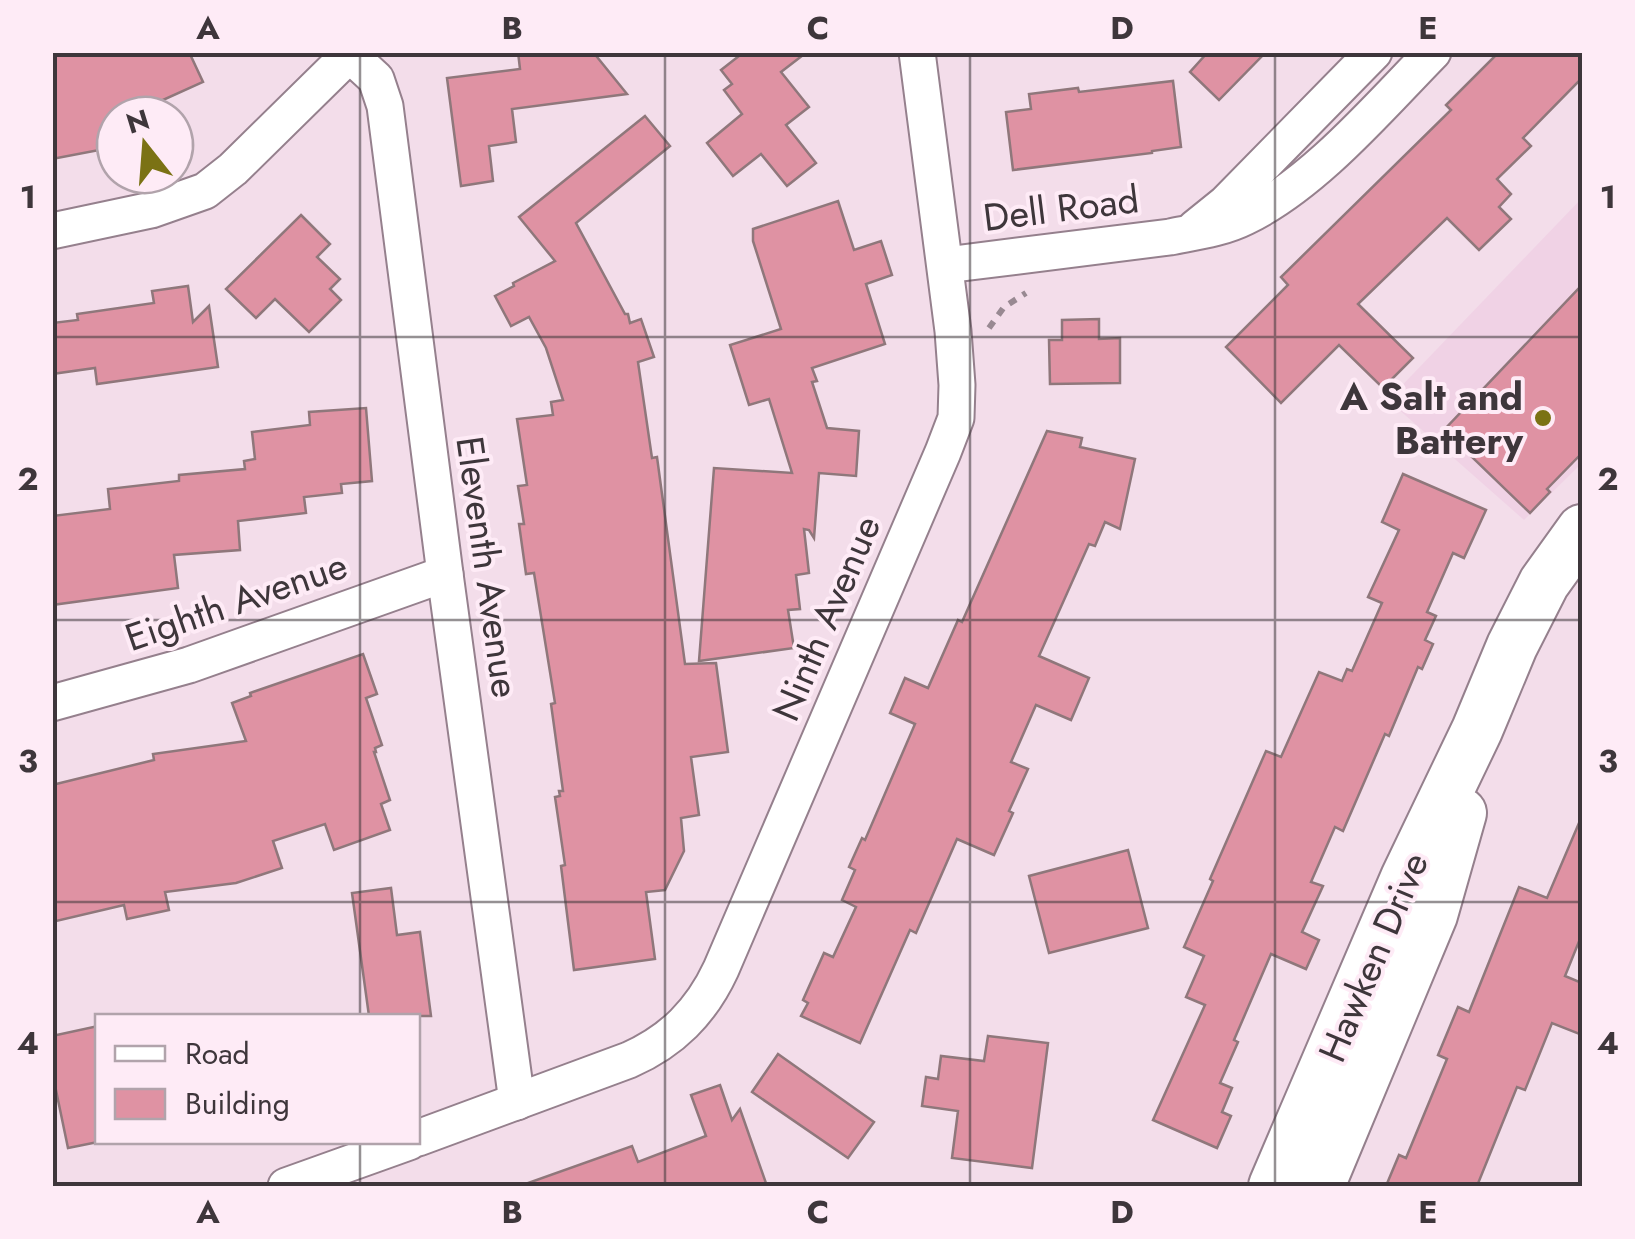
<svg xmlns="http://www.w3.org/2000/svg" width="1635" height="1239" font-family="Jost,sans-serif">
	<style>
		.built { fill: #f0d2e5 }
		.building { fill: #df92a3; stroke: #8f777b; stroke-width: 2.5 }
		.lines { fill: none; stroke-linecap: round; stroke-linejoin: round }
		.minor-casing { stroke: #95808d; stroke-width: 39 }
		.secondary-casing { stroke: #95808d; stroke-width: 54 }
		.path { stroke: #988992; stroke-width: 6; stroke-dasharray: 8 8; stroke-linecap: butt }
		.minor { stroke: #fff; stroke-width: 35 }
		.secondary { stroke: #fff; stroke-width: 50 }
		.grid { fill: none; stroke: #3e363b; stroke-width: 2.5; stroke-opacity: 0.55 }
		.poi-dot { fill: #7b7214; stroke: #feebf6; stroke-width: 4 }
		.labels { text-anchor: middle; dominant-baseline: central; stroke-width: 8; stroke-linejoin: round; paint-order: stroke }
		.street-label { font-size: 38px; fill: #3e363b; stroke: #feebf6 }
		.poi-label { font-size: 38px; font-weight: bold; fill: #3e363b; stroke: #feebf6; text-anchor: end }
		.neatline { fill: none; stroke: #3e363b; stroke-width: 4 }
		.grid-label { font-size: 32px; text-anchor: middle; font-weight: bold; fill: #3e363b }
	</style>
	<rect width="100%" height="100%" fill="#f3ddea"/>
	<!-- built -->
	<path class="built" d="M 1582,198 L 1582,463 L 1524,520 L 1388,400 Z"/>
	<!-- building -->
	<g class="building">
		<path d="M 52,52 L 189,52 L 203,82 L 154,104 L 157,115 L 115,115 L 115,147 L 52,159 Z"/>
		<path d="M 518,52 L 593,52 L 627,94 L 512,109 L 516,142 L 489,146 L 493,181 L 461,186 L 447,78 L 520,69 Z"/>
		<path d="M 744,52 L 807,52 L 781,72 L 809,107 L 786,125 L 816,163 L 787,186 L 761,154 L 733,176 L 707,143 L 742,114 L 724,90 L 732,84 L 721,70 Z"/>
		<path d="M 1208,52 L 1266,52 L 1219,100 L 1190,72 Z"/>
		<path d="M 1499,52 L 1582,52 L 1582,78 L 1523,138 L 1531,146 L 1497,179 L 1511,194 L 1499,207 L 1511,219 L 1479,250 L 1447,218 L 1358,304 L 1413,358 L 1383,388 L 1339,345 L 1281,403 L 1226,347 L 1288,285 L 1281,277 L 1451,110 L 1446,105 Z"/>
		<path d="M 1173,81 L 1181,147 L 1152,151 L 1152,153 L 1013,170 L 1006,112 L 1031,109 L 1029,94 L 1078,88 L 1079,92 Z"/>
		<path d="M 645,116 L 670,146 L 576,223 L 625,314 L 628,314 L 630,323 L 641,319 L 654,357 L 638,362 L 652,458 L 657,457 L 685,664 L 716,663 L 728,752 L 691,757 L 699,815 L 681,818 L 684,851 L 665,890 L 646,892 L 655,959 L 574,970 L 561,866 L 565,865 L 555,797 L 560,796 L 559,791 L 563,791 L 551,704 L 555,703 L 534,573 L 526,574 L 519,524 L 524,524 L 518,486 L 527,485 L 517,419 L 553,415 L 551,402 L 563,400 L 546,348 L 529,317 L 511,326 L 495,296 L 514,286 L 513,283 L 555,261 L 519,217 Z"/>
		<path d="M 838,201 L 854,250 L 881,241 L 892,275 L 866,284 L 885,344 L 812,368 L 817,381 L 812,382 L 827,428 L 859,431 L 856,476 L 819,473 L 814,538 L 809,530 L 804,529 L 809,573 L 796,575 L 800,609 L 788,610 L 794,648 L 699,661 L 714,468 L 792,473 L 769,399 L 749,405 L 730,345 L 781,329 L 753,241 L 753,229 Z"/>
		<path d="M 301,215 L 330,244 L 317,257 L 340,279 L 330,289 L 341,300 L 309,332 L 275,299 L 256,318 L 226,289 Z"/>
		<path d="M 1582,285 L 1582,453 L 1547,489 L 1550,492 L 1530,513 L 1444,430 Z"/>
		<path d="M 188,286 L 193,322 L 209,306 L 218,367 L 97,384 L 95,368 L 52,374 L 52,323 L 78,320 L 77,314 L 154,303 L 152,291 Z"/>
		<path d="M 1099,319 L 1099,339 L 1120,338 L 1120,383 L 1050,384 L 1049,340 L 1062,340 L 1062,320 Z"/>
		<path d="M 366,408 L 372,481 L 341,484 L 342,493 L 304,497 L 306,513 L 238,521 L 240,550 L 174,555 L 178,588 L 52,605 L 52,516 L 110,509 L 108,489 L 179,481 L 179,475 L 245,469 L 244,461 L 255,459 L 252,432 L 310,425 L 309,412 Z"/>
		<path d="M 1047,431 L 1082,438 L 1080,447 L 1135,459 L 1120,529 L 1105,522 L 1095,546 L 1089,544 L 1039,656 L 1089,678 L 1071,720 L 1036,705 L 1011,762 L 1028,769 L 1009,811 L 1013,813 L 994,855 L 957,839 L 916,933 L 910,930 L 860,1043 L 801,1016 L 808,1003 L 803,1000 L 824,953 L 833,957 L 856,907 L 842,900 L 855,870 L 849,867 L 862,838 L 865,840 L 915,724 L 890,713 L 905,678 L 928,688 L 958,620 L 962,622 Z"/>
		<path d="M 1403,474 L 1486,510 L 1464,558 L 1453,553 L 1427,612 L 1436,616 L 1425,640 L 1433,644 L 1422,669 L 1418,667 L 1389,736 L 1385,734 L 1343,831 L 1335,827 L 1311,882 L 1323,886 L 1302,932 L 1319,940 L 1306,969 L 1271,954 L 1234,1040 L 1238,1042 L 1220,1083 L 1232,1088 L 1222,1112 L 1231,1116 L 1217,1148 L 1153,1120 L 1205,1005 L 1186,997 L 1204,956 L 1184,947 L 1213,881 L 1210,879 L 1266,751 L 1281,757 L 1319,672 L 1342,681 L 1347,669 L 1352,671 L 1382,603 L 1368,597 L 1399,530 L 1382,522 Z"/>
		<path d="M 363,654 L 377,694 L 366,698 L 382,745 L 375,748 L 376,752 L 374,752 L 390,800 L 381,804 L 390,830 L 334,850 L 325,824 L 273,841 L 282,868 L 236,883 L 165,892 L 169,910 L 127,919 L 124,905 L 52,922 L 52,785 L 154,760 L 153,754 L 246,741 L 232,703 L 251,696 L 250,693 Z"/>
		<path d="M 1582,816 L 1582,934 L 1565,976 L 1582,983 L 1582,1035 L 1552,1023 L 1525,1090 L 1517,1087 L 1477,1186 L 1386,1186 L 1399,1155 L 1406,1158 L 1447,1059 L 1438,1055 L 1458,1007 L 1469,1012 L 1519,887 L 1547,898 Z"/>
		<path d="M 1128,850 L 1148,928 L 1049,953 L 1029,876 Z"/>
		<path d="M 391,888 L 397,935 L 420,932 L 431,1016 L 369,1016 L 352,893 Z"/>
		<path d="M 98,1026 L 98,1142 L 68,1148 L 52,1071 L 52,1036 Z"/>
		<path d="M 988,1036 L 1048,1043 L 1032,1168 L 952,1158 L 958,1111 L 922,1106 L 926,1077 L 938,1079 L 941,1056 L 984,1061 Z"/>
		<path d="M 778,1054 L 874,1122 L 848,1158 L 752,1092 Z"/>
		<path d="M 720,1085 L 732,1120 L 740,1109 L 767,1186 L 529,1186 L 528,1183 L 632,1146 L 638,1162 L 706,1136 L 691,1095 Z"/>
	</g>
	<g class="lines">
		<defs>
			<g id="minor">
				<path d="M 350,55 L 376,79 L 385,106 L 445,574 L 517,1102"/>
				<path d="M 1195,228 L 1226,203 L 1374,52"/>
				<path d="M 52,231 L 151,210 L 205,191 L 233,169 L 352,52"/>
				<path d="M 946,265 L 1170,237 C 1195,232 1221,229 1245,217 C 1314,184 1379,107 1433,52"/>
				<path d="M 52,703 L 189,665 L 445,574"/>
				<path d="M 418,1138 L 629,1060 C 672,1041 701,1012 721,969 L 943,452 L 956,418 L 957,385 L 953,331 L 917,52"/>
				<path d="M 286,1186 L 409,1142"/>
			</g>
			<g id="secondary">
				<path d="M 1274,1186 L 1406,878 L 1477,730 L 1512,646 L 1544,583 L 1582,530"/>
				<path d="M 1319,1186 L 1432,915 L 1461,813"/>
			</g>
		</defs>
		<!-- minor casing -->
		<use href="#minor" class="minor-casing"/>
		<!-- secondary casing -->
		<use href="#secondary" class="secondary-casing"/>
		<!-- path -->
		<path class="path" d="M 989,328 L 1004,307 L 1026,293"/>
		<!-- minor -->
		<use href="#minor" class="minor"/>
		<!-- secondary -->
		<use href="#secondary" class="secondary"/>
	</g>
	<!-- grid -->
	<path class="grid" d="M 360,52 L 360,1016M 665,52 L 665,1186M 970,52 L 970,1186M 1275,52 L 1275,1186M 52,337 L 1582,337M 52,620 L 1582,620M 52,902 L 1582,902M 360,1142 L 360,1186"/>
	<!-- markers -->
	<circle class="poi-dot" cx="1543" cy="418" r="10"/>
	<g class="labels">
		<!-- street labels -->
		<g class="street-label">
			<text transform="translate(1061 208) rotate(-7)">Dell Road</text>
			<text transform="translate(488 567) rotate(82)">Eleventh Avenue</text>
			<text transform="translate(236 601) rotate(-19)">Eighth Avenue</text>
			<text transform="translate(826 618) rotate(-67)">Ninth Avenue</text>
			<text transform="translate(1373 957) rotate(-67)">Hawken Drive</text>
		</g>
		<!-- poi labels -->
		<g class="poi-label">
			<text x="1523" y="396">A Salt and<tspan x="1523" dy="44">Battery</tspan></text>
		</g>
	</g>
	<!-- border -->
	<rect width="1635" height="1239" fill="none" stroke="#feebf6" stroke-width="110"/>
	<!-- legend -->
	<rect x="95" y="1014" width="325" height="130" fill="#feebf6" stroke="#b1a3ab" stroke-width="2.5"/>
	<rect x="115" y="1046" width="50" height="15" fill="#ffffff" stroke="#b1a3ab" stroke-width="2.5"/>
	<text x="185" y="1064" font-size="30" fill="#3e363b">Road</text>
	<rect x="115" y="1089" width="50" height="30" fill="#df92a3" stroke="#b1a3ab" stroke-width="2.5"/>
	<text x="185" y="1114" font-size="30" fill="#3e363b">Building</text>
	<!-- north arrow -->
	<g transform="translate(145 145) rotate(343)"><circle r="48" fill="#feebf6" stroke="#b1a3ab" stroke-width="2.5"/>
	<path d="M0-8L18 38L0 25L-18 38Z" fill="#7b7214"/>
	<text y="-15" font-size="28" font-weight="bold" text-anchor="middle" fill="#3e363b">N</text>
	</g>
	<rect x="55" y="55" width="1525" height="1129" class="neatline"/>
	<g class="grid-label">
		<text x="208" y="39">A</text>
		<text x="512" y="39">B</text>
		<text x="818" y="39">C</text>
		<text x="1122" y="39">D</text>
		<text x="1428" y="39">E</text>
		<text x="28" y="208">1</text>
		<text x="1608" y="208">1</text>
		<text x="28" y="490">2</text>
		<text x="1608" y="490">2</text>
		<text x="28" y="772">3</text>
		<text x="1608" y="772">3</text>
		<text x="28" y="1054">4</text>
		<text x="1608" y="1054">4</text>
		<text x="208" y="1223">A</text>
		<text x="512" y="1223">B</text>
		<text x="818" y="1223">C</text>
		<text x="1122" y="1223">D</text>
		<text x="1428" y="1223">E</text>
	</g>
</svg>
